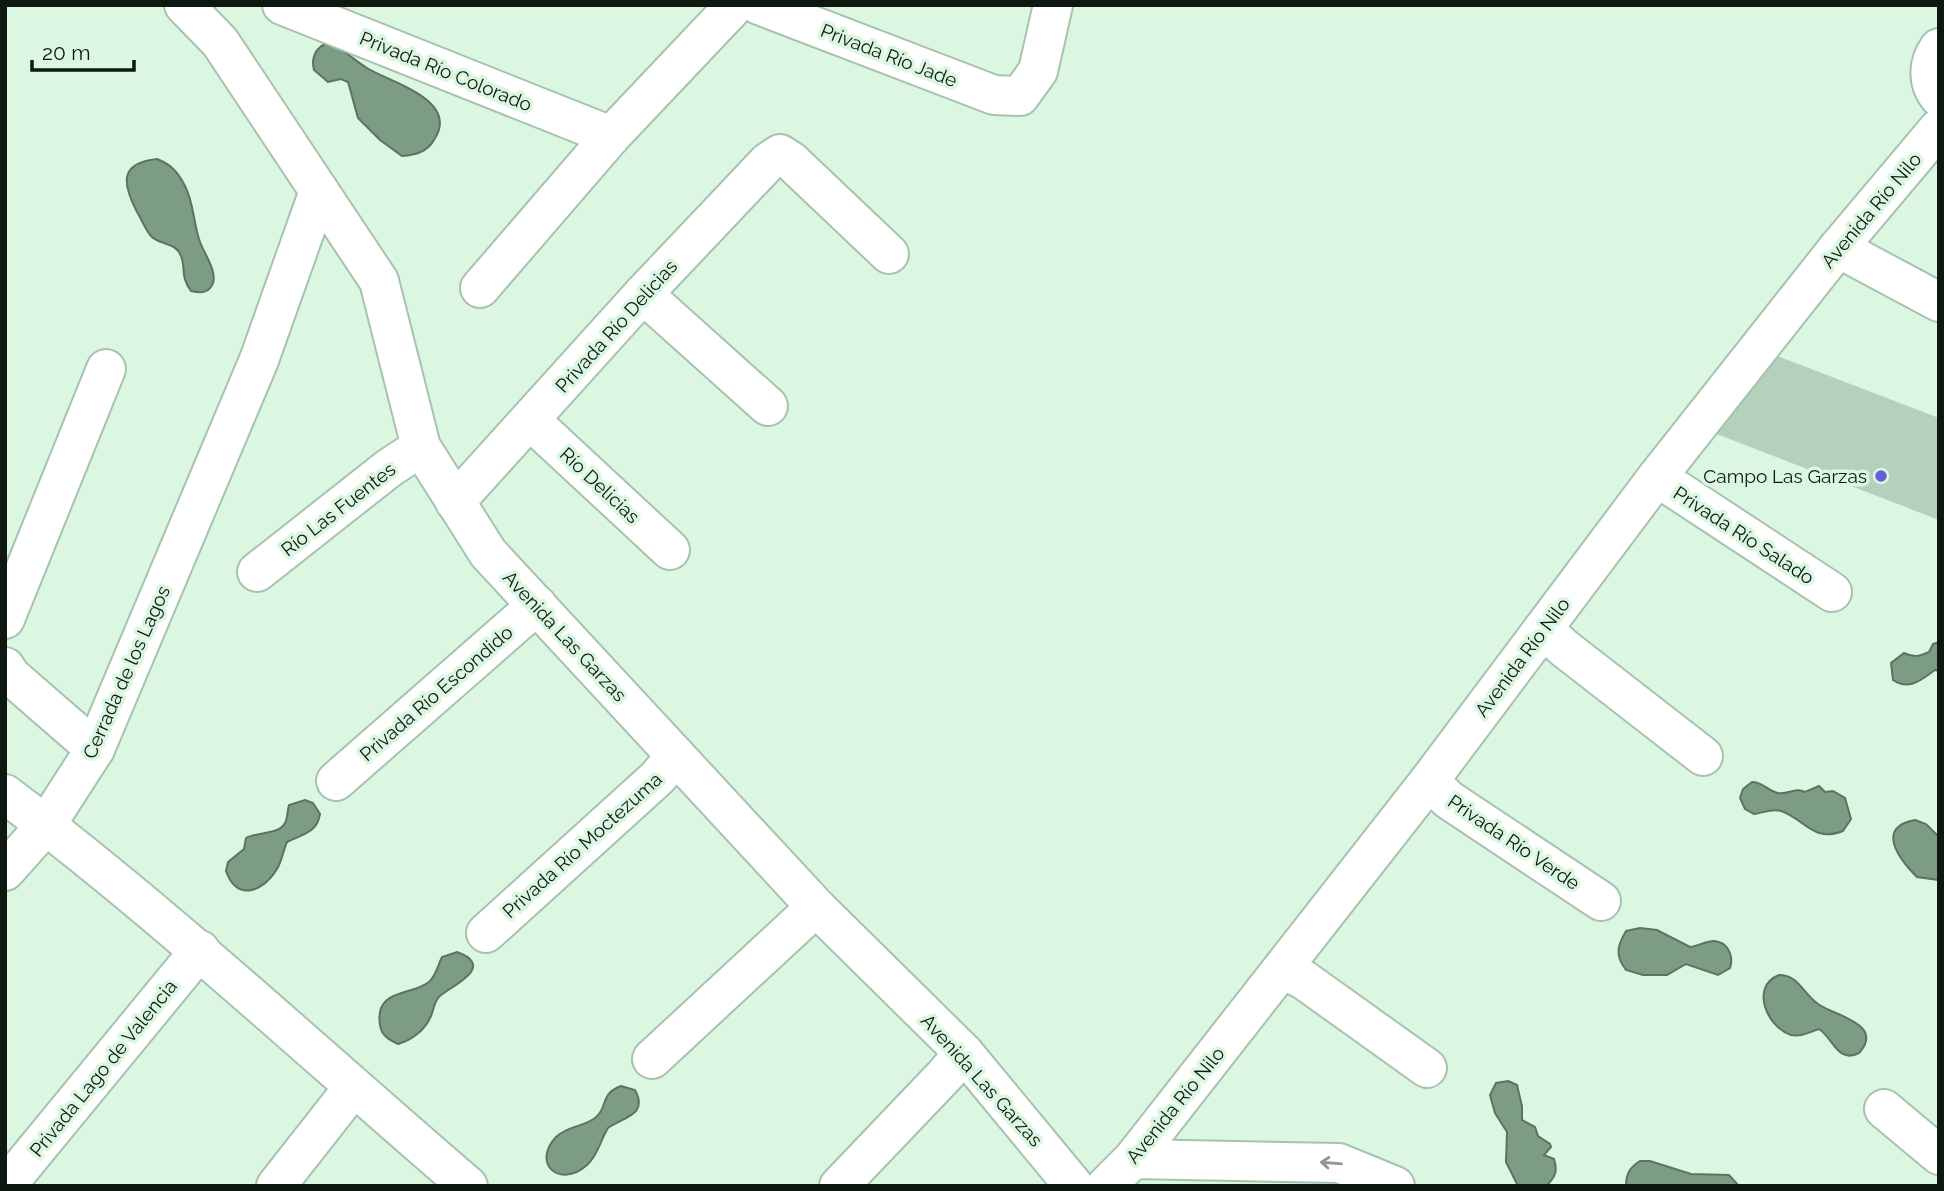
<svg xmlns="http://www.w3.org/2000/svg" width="1944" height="1191" font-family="Raleway,sans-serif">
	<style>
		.green { fill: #b4d1bb }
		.water { fill: #7c9c84; stroke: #5b7462; stroke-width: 2 }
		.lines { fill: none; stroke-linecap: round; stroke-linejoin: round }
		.minor-casing { stroke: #a7c2ae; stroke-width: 42 }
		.minor { stroke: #fff; stroke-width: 38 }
		.oneway { stroke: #939794 }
		.poi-dot { fill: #675ed7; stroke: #dbf7e1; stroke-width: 2.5 }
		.labels { text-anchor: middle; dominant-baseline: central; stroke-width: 7; stroke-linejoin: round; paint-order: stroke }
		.street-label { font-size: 19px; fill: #0e1811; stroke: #dbf7e1 }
		.poi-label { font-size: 19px; fill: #0e1811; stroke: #dbf7e1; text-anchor: end }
	</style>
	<rect width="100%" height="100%" fill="#dbf7e1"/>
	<!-- green -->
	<path class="green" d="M 1767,352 L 1939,418 L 1939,520 L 1709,431 Z"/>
	<!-- water -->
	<g class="water">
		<path d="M 325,44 C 342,46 353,60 367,68 C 389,82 461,100 434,140 C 427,152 416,155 402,156 L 380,140 L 358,118 L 348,82 L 341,79 L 328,82 L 314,70 C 311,59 315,49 325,44 Z"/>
		<path d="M 157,159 C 170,164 177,171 184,184 C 194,201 193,223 200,242 C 204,253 217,271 213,283 C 209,294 200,293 191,291 C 180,276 186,269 181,256 C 176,242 159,245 151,236 C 145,229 142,220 137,212 C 123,185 118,163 157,159 Z"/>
		<path d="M 1939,642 L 1939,671 L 1935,670 C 1921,680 1909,691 1893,680 L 1891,663 L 1904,653 C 1914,658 1920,656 1929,652 L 1933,644 Z"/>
		<path d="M 1752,782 C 1763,782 1768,791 1778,793 C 1788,795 1795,787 1805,792 L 1819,786 L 1825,792 L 1833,791 L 1845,798 L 1851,819 L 1843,831 C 1813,843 1805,819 1781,811 C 1772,808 1763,813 1754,814 L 1745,809 L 1740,798 L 1743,789 Z"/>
		<path d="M 305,800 L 313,803 L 320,814 C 317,833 303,834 287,842 C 283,851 282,861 277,869 C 263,892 237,902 226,871 L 228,862 L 244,849 L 246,838 C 256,832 279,835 285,823 C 288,818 287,811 289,805 Z"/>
		<path d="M 1915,820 L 1926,824 L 1939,837 L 1939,880 L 1917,877 C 1899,859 1875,827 1915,820 Z"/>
		<path d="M 1640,928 L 1657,930 L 1690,947 C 1698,946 1706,941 1714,941 C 1728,942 1734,956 1730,968 L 1718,975 L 1686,964 L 1667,975 L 1643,975 L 1626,970 C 1615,956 1617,946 1626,931 Z"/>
		<path d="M 457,952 C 498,967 449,987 440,996 C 434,1001 434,1009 431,1016 C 425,1030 412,1040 398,1044 C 389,1040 381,1035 380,1025 C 374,988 412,996 429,982 C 436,976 438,965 442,957 Z"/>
		<path d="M 1779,975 C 1799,975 1803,994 1818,1004 C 1835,1016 1885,1024 1859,1053 C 1838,1064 1833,1038 1819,1029 C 1810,1032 1801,1037 1791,1035 C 1768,1028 1749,987 1779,975 Z"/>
		<path d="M 1508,1081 L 1517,1085 L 1522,1106 L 1522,1120 L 1535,1127 L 1538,1136 L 1550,1144 L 1551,1147 L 1544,1155 L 1554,1159 C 1558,1171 1555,1178 1546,1186 L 1518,1186 L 1506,1162 L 1507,1132 L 1495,1113 L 1490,1095 L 1496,1083 Z"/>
		<path d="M 621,1086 L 635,1090 C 649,1115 623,1117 608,1128 C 600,1141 598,1155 587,1165 C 560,1189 531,1164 556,1137 C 567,1126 583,1127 595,1118 C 609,1107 599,1094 621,1086 Z"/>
		<path d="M 1640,1161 L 1650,1161 L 1691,1174 L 1729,1175 L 1739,1186 L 1626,1186 C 1626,1174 1630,1167 1640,1161 Z"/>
	</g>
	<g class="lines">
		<defs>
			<g id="minor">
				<path d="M 184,5 L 220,42 L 379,281 L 421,447 L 488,553 L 816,907 L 964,1053 L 1074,1186"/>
				<path d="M 282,5 L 611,136"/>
				<path d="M 759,5 L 994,95 L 1020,96 L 1038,71 L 1053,5"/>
				<path d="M 1939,48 C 1928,63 1927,82 1939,97"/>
				<path d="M 1838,248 L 1939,302"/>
				<path d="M 480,288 L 611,136 L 735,5"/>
				<path d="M 643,294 L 768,406"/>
				<path d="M 531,421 L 670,550"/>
				<path d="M 1657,477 L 1832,592"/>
				<path d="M 455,502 L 643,294 L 768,162 L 780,154 L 791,161 L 889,254"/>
				<path d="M 257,572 L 389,468 L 421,447"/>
				<path d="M 5,619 L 106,369"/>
				<path d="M 1543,629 L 1564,648 L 1703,756"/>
				<path d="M 5,667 L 11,676 L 95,749"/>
				<path d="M 336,781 L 537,605"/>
				<path d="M 1429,781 L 1449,800 L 1601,901"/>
				<path d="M 5,794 C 167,916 314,1054 468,1186"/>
				<path d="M 5,871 L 46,825 L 95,749 L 259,360 L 319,191"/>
				<path d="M 486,933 L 657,778 L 676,756"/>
				<path d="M 1282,969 L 1304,980 L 1427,1068"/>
				<path d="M 652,1059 L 816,907"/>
				<path d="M 1884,1109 L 1939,1155"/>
				<path d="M 1133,1159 L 1339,1163 L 1395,1186"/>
				<path d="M 6,1186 L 200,950"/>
				<path d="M 276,1186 L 353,1088"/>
				<path d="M 839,1186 L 944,1076 L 964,1053"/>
				<path d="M 1106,1186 L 1133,1159 L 1429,781 L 1657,477 L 1838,248 L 1939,128"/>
			</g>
		</defs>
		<!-- minor casing -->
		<use href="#minor" class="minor-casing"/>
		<!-- minor -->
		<use href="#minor" class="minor"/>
	</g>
	<!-- one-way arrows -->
	<defs><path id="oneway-shaft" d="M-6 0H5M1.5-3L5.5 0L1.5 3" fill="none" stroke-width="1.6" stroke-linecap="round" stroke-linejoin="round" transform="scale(1.75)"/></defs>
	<use class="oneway" href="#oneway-shaft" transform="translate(1331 1163) rotate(-175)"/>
	<!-- markers -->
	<circle class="poi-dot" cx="1881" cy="476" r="7"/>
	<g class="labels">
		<!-- street labels -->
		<g class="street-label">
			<text transform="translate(889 55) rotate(21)">Privada Río Jade</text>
			<text transform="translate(446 71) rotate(22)">Privada Río Colorado</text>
			<text transform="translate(1871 210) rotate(-50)">Avenida Río Nilo</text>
			<text transform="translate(616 326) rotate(-48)">Privada Río Delicias</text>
			<text transform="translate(600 485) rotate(43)">Río Delicias</text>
			<text transform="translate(338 509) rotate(-38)">Río Las Fuentes</text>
			<text transform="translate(1744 535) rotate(33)">Privada Río Salado</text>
			<text transform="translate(565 636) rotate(47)">Avenida Las Garzas</text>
			<text transform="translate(1522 657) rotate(-53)">Avenida Río Nilo</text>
			<text transform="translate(126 672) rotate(-66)">Cerrada de los Lagos</text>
			<text transform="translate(436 693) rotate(-41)">Privada Río Escondido</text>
			<text transform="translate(1514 842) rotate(34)">Privada Río Verde</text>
			<text transform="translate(582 845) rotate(-42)">Privada Río Moctezuma</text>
			<text transform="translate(103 1068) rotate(-51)">Privada Lago de Valencia</text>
			<text transform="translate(982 1080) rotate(48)">Avenida Las Garzas</text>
			<text transform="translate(1175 1105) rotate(-51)">Avenida Río Nilo</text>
		</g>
		<!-- poi labels -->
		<g class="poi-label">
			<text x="1867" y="476">Campo Las Garzas</text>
		</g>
	</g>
	<!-- border -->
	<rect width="1944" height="1191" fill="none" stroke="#0e1811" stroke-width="14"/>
	<!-- scale -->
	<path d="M32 60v10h102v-10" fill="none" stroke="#0e1811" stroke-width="3.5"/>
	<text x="42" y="60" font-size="21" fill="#0e1811" stroke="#dbf7e1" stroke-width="5" paint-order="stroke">20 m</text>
</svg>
